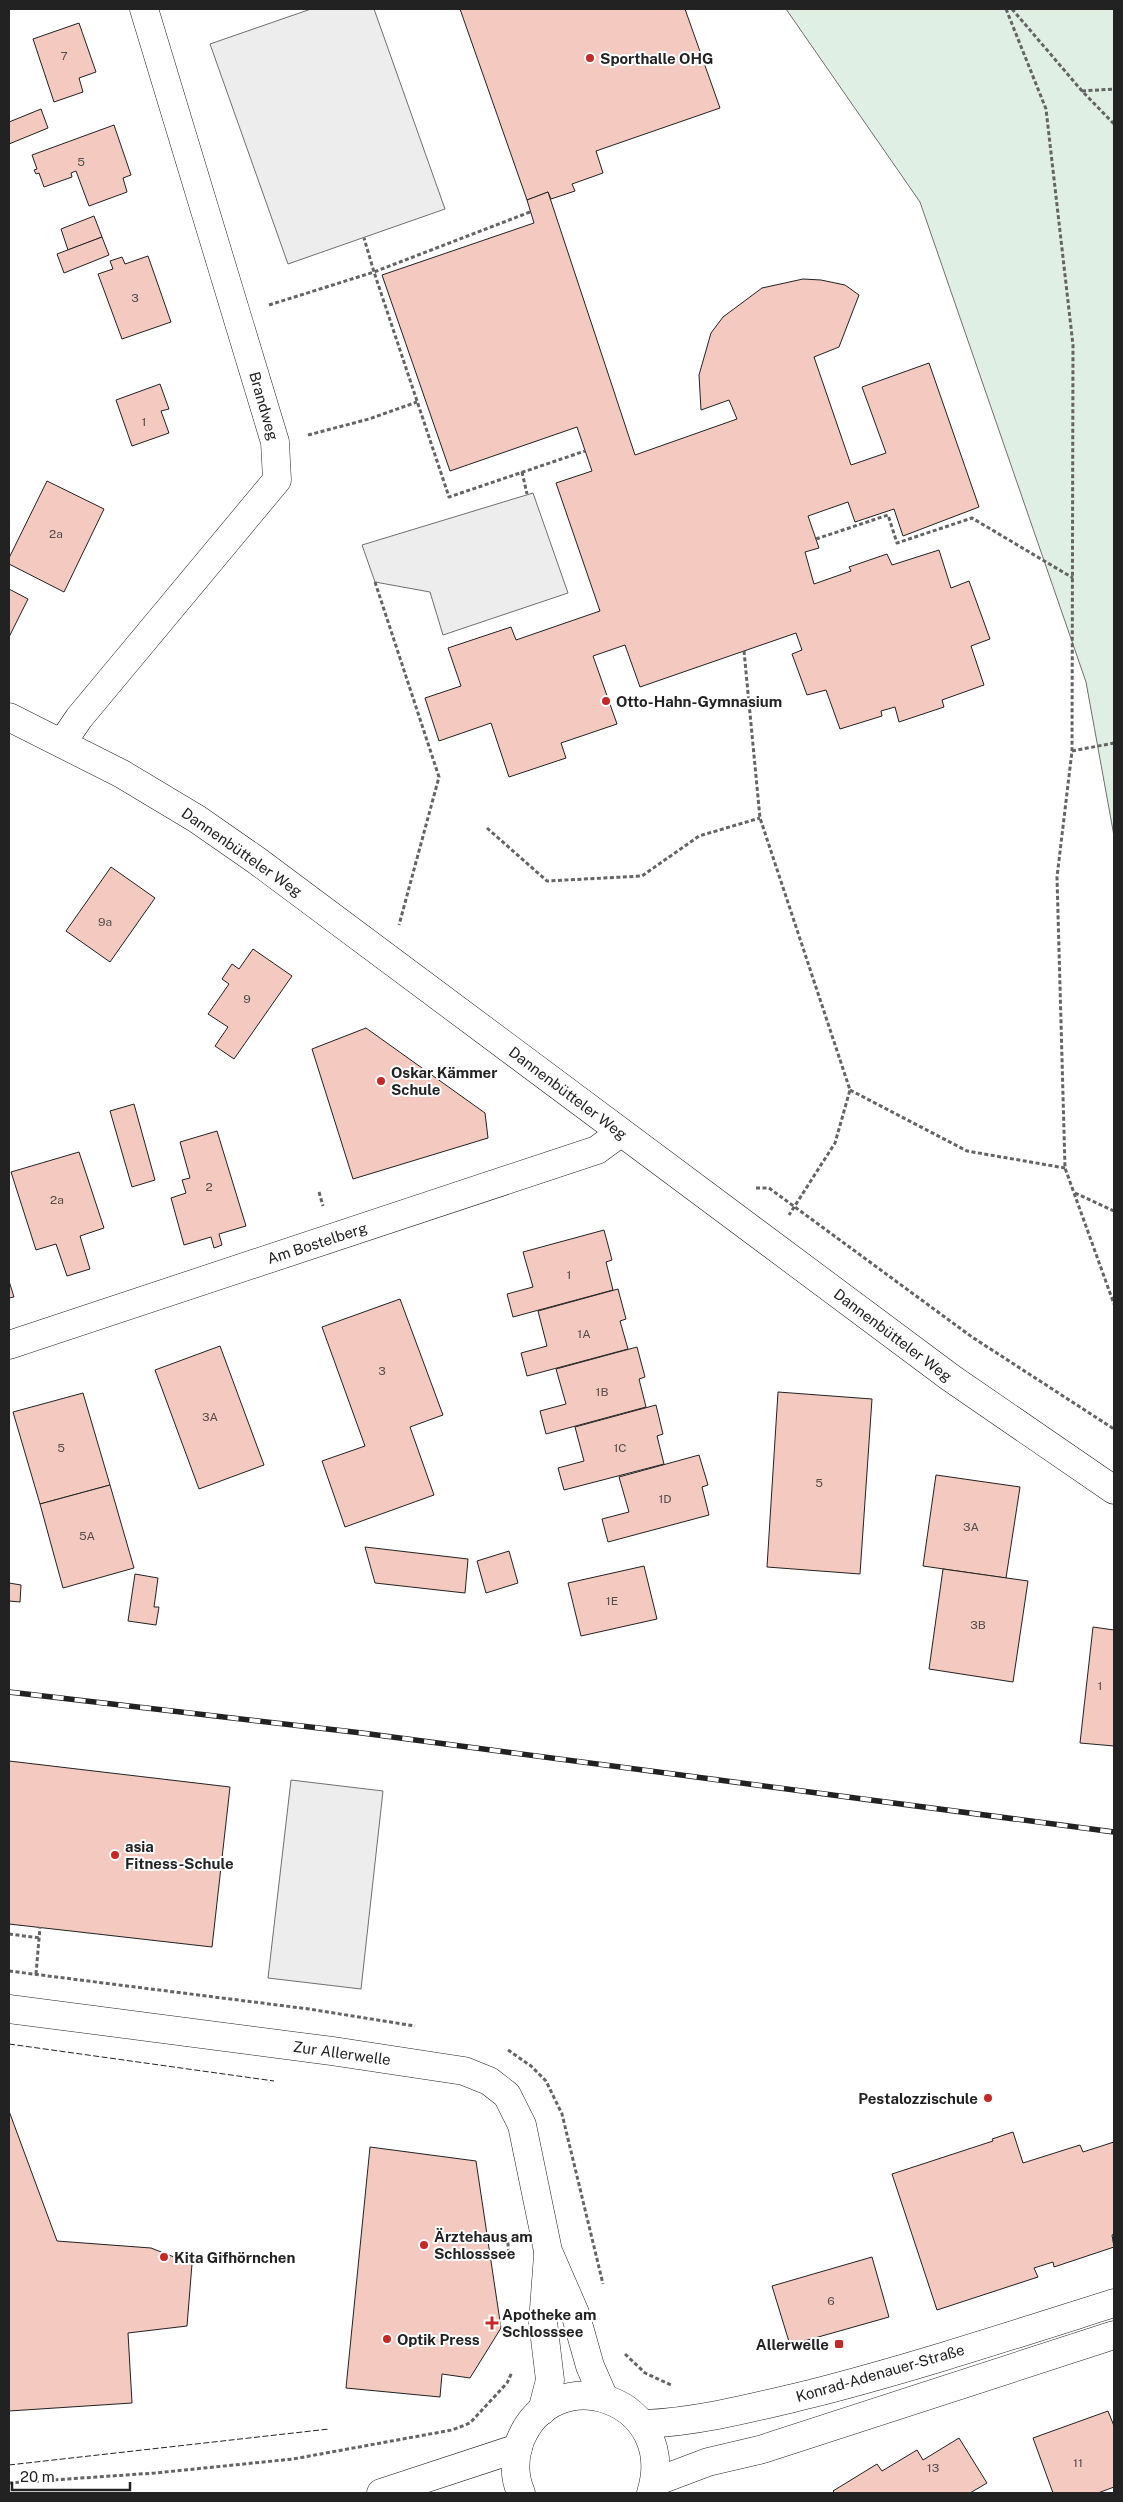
<svg xmlns="http://www.w3.org/2000/svg" width="1123" height="2502" font-family="'Public Sans',sans-serif">
	<style>
		.green { fill: #e0efe3; stroke: #6f6f6f }
		.parking { fill: #ededed; stroke: #6f6f6f }
		.building { fill: #f3c9c0; stroke: #222 }
		.lines { fill: none; stroke-linecap: round; stroke-linejoin: round }
		.minor-casing { stroke: #222; stroke-width: 29 }
		.tertiary-casing { stroke: #222; stroke-width: 29 }
		.path { stroke: #646464; stroke-width: 3; stroke-dasharray: 4 2.5; stroke-linecap: butt }
		.minor { stroke: #fff; stroke-width: 28 }
		.tertiary { stroke: #fff; stroke-width: 28 }
		.rail-casing { stroke: #222; stroke-width: 5.5 }
		.rail { stroke: #fff; stroke-width: 4; stroke-dasharray: 11; stroke-linecap: butt }
		.fence { stroke: #222; stroke-width: 1; stroke-dasharray: 6 2.5; stroke-linecap: butt }
		.poi-dot { fill: #c62828; stroke: #fff; stroke-width: 2 }
		.labels { text-anchor: middle; dominant-baseline: central; stroke-width: 4; stroke-linejoin: round; paint-order: stroke }
		.number-label { font-size: 12px; fill: #564c4a }
		.poi-label { font-size: 15px; font-weight: bold; fill: #222; stroke: #fff; text-anchor: start }
		.street-label { font-size: 15px; fill: #222; stroke: #fff }
	</style>
	<rect width="100%" height="100%" fill="#fff"/>
	<!-- green -->
	<path class="green" d="M 786,9 L 1114,9 L 1114,836 L 1086,682 L 920,202 Z"/>
	<!-- parking -->
	<g class="parking">
		<path d="M 311,9 L 374,9 L 445,209 L 288,264 L 210,44 Z"/>
		<path d="M 533,493 L 568,593 L 443,635 L 430,592 L 375,582 L 362,545 Z"/>
		<path d="M 291,1780 L 383,1791 L 361,1989 L 268,1978 Z"/>
	</g>
	<!-- building -->
	<g class="building">
		<path d="M 460,9 L 685,9 L 720,108 L 596,151 L 603,173 L 572,184 L 575,191 L 551,199 L 548,192 L 527,200 Z"/>
		<path d="M 79,23 L 96,72 L 79,78 L 83,92 L 54,102 L 33,39 Z"/>
		<path d="M 41,109 L 48,128 L 9,144 L 9,122 Z"/>
		<path d="M 114,125 L 131,175 L 123,178 L 127,192 L 89,206 L 76,171 L 71,173 L 72,177 L 44,187 L 39,173 L 36,174 L 34,170 L 37,169 L 32,155 Z"/>
		<path d="M 548,192 L 635,455 L 737,419 L 729,400 L 701,410 L 699,375 L 711,333 L 723,317 L 762,288 L 803,279 L 821,280 L 845,285 L 859,295 L 839,347 L 814,357 L 851,465 L 886,453 L 862,387 L 929,363 L 979,507 L 903,536 L 894,509 L 855,522 L 848,502 L 808,516 L 819,548 L 805,552 L 814,584 L 851,571 L 849,567 L 887,554 L 892,565 L 939,550 L 951,588 L 969,581 L 990,639 L 971,646 L 984,685 L 942,700 L 944,707 L 899,722 L 895,707 L 881,711 L 882,716 L 840,729 L 826,690 L 807,695 L 792,654 L 802,650 L 796,633 L 640,687 L 625,645 L 593,656 L 617,724 L 561,743 L 566,758 L 509,777 L 491,723 L 439,741 L 425,698 L 461,686 L 448,648 L 511,627 L 516,640 L 600,611 L 556,483 L 592,471 L 577,427 L 450,471 L 382,275 L 534,223 L 527,200 Z"/>
		<path d="M 94,216 L 102,237 L 68,250 L 61,229 Z"/>
		<path d="M 102,237 L 109,255 L 64,273 L 57,254 Z"/>
		<path d="M 148,256 L 171,322 L 122,339 L 98,274 L 113,269 L 110,261 L 122,257 L 125,264 Z"/>
		<path d="M 160,384 L 169,409 L 161,411 L 169,433 L 132,446 L 116,400 Z"/>
		<path d="M 47,481 L 104,509 L 64,592 L 9,564 L 9,558 Z"/>
		<path d="M 9,589 L 28,599 L 9,637 Z"/>
		<path d="M 111,867 L 155,898 L 110,962 L 66,931 Z"/>
		<path d="M 253,949 L 292,976 L 234,1059 L 215,1046 L 228,1027 L 208,1014 L 229,984 L 222,979 L 232,964 L 239,969 Z"/>
		<path d="M 366,1028 L 485,1113 L 488,1138 L 353,1179 L 312,1049 Z"/>
		<path d="M 134,1104 L 155,1180 L 132,1187 L 110,1111 Z"/>
		<path d="M 217,1131 L 246,1226 L 219,1234 L 222,1245 L 214,1248 L 211,1237 L 184,1245 L 171,1198 L 186,1193 L 182,1180 L 190,1178 L 180,1142 Z"/>
		<path d="M 79,1152 L 104,1228 L 80,1236 L 90,1269 L 67,1276 L 56,1244 L 36,1250 L 11,1172 Z"/>
		<path d="M 604,1230 L 612,1260 L 606,1262 L 613,1290 L 513,1317 L 507,1294 L 533,1287 L 523,1252 Z"/>
		<path d="M 9,1281 L 14,1297 L 9,1298 Z"/>
		<path d="M 618,1289 L 626,1319 L 620,1321 L 628,1349 L 527,1376 L 521,1353 L 547,1346 L 538,1311 Z"/>
		<path d="M 400,1299 L 443,1415 L 410,1427 L 434,1495 L 345,1527 L 322,1461 L 365,1446 L 322,1327 Z"/>
		<path d="M 220,1346 L 264,1465 L 199,1489 L 155,1370 Z"/>
		<path d="M 637,1347 L 645,1377 L 639,1379 L 646,1407 L 546,1434 L 540,1411 L 566,1404 L 556,1369 Z"/>
		<path d="M 778,1392 L 872,1399 L 860,1574 L 767,1567 Z"/>
		<path d="M 83,1393 L 110,1485 L 40,1504 L 13,1412 Z"/>
		<path d="M 656,1405 L 663,1434 L 657,1436 L 664,1464 L 564,1490 L 558,1468 L 584,1461 L 575,1427 Z"/>
		<path d="M 699,1455 L 708,1485 L 702,1487 L 709,1515 L 608,1542 L 602,1519 L 629,1512 L 619,1477 Z"/>
		<path d="M 936,1475 L 1020,1487 L 1006,1578 L 923,1566 Z"/>
		<path d="M 110,1485 L 134,1568 L 63,1588 L 40,1504 Z"/>
		<path d="M 365,1547 L 468,1559 L 465,1593 L 375,1583 Z"/>
		<path d="M 509,1551 L 518,1583 L 486,1593 L 477,1561 Z"/>
		<path d="M 644,1566 L 657,1619 L 581,1636 L 568,1583 Z"/>
		<path d="M 943,1569 L 1028,1581 L 1013,1682 L 929,1669 Z"/>
		<path d="M 135,1574 L 158,1578 L 154,1607 L 159,1607 L 156,1625 L 128,1621 Z"/>
		<path d="M 9,1583 L 21,1585 L 20,1602 L 9,1601 Z"/>
		<path d="M 1093,1627 L 1114,1630 L 1114,1746 L 1080,1743 Z"/>
		<path d="M 9,1761 L 230,1787 L 212,1947 L 9,1924 Z"/>
		<path d="M 9,2111 L 57,2241 L 151,2248 L 192,2264 L 187,2326 L 128,2333 L 132,2403 L 9,2411 Z"/>
		<path d="M 1013,2132 L 1023,2163 L 1080,2145 L 1083,2152 L 1114,2142 L 1114,2234 L 1112,2235 L 1114,2247 L 1054,2267 L 1053,2262 L 1034,2268 L 1038,2277 L 937,2310 L 892,2174 L 993,2141 L 992,2139 Z"/>
		<path d="M 370,2147 L 476,2161 L 501,2328 L 470,2378 L 442,2374 L 440,2397 L 346,2388 Z"/>
		<path d="M 872,2257 L 889,2317 L 790,2345 L 772,2286 Z"/>
		<path d="M 1108,2411 L 1114,2426 L 1114,2487 L 1098,2493 L 1053,2493 L 1033,2438 Z"/>
		<path d="M 959,2438 L 987,2483 L 970,2493 L 835,2493 L 833,2491 L 877,2464 L 882,2471 L 917,2450 L 923,2460 Z"/>
	</g>
	<g class="lines">
		<defs>
			<g id="minor">
				<path d="M 62,743 L 79,718 L 277,480 L 275,442 L 144,9"/>
				<path d="M 9,1345 L 597,1150 L 620,1133"/>
				<path d="M 9,2009 L 332,2051 L 464,2071 L 489,2081 L 507,2095 L 522,2125 L 548,2251 L 575,2313 L 590,2366 L 604,2398"/>
				<path d="M 542,2411 L 550,2380 L 543,2322 L 548,2255"/>
			</g>
			<g id="tertiary">
				<path d="M 9,717 L 122,774 L 197,819 L 256,860 L 951,1378 L 1114,1490"/>
				<path d="M 643,2424 C 698,2422 755,2407 810,2394 C 912,2368 1013,2335 1114,2303"/>
				<path d="M 655,2482 L 708,2462 L 763,2449 L 1114,2335"/>
				<path d="M 381,2493 L 518,2448"/>
				<path d="M 521,2493 C 514,2477 514,2458 520,2441 C 553,2357 680,2399 651,2493"/>
			</g>
		</defs>
		<!-- minor casing -->
		<use href="#minor" class="minor-casing"/>
		<!-- tertiary casing -->
		<use href="#tertiary" class="tertiary-casing"/>
		<!-- path -->
		<g class="path">
			<path d="M 1006,9 L 1046,109 L 1073,345 L 1072,751 L 1057,877 L 1065,1168 L 1114,1304"/>
			<path d="M 1012,9 L 1082,91 L 1114,124"/>
			<path d="M 1082,91 L 1114,89"/>
			<path d="M 530,212 L 374,272 L 449,497 L 585,451"/>
			<path d="M 269,305 L 374,272 L 364,238"/>
			<path d="M 308,435 L 369,419 L 417,402"/>
			<path d="M 522,472 L 527,494"/>
			<path d="M 816,539 L 888,515 L 897,543 L 972,518 L 1073,578"/>
			<path d="M 375,582 L 439,777 L 399,925"/>
			<path d="M 744,651 L 760,818 L 850,1090 L 835,1143 L 789,1215"/>
			<path d="M 1072,751 L 1114,743"/>
			<path d="M 487,828 L 547,881 L 642,876 L 699,836 L 760,818"/>
			<path d="M 850,1090 L 967,1151 L 1065,1168"/>
			<path d="M 756,1188 L 769,1188 L 972,1337 L 1114,1429"/>
			<path d="M 319,1192 L 323,1206"/>
			<path d="M 1075,1193 L 1114,1211"/>
			<path d="M 9,1934 L 40,1938"/>
			<path d="M 9,1971 L 309,2009 L 415,2026"/>
			<path d="M 36,1974 L 40,1927"/>
			<path d="M 508,2050 L 531,2066 L 546,2081 L 562,2114 L 603,2284"/>
			<path d="M 507,2236 L 510,2262"/>
			<path d="M 625,2354 L 645,2373 L 671,2385"/>
			<path d="M 9,2483 L 155,2473 L 293,2459 L 452,2430 L 470,2423 L 507,2383 L 512,2372"/>
		</g>
		<!-- minor -->
		<use href="#minor" class="minor"/>
		<!-- tertiary -->
		<use href="#tertiary" class="tertiary"/>
		<defs>
			<path id="rail" d="M 9,1692 L 362,1733 L 1114,1832"/>
		</defs>
		<!-- rail casing -->
		<use href="#rail" class="rail-casing"/>
		<!-- rail -->
		<use href="#rail" class="rail"/>
		<!-- fence -->
		<g class="fence">
			<path d="M 9,2044 L 274,2081"/>
			<path d="M 9,2465 L 329,2429"/>
		</g>
	</g>
	<!-- markers -->
	<g class="poi-dot">
		<circle cx="590" cy="58" r="5"/>
		<circle cx="606" cy="701" r="5"/>
		<circle cx="381" cy="1081" r="5"/>
		<circle cx="115" cy="1855" r="5"/>
		<circle cx="988" cy="2098" r="5"/>
		<circle cx="424" cy="2245" r="5"/>
		<circle cx="164" cy="2257" r="5"/>
		<path d="M489.5 2315.5h5v5h5v5h-5v5h-5v-5h-5v-5h5z"/>
		<circle cx="387" cy="2339" r="5"/>
		<rect x="834" y="2339" width="10" height="10" rx="2.5"/>
	</g>
	<g class="labels">
		<!-- number labels -->
		<g class="number-label">
			<text x="64" y="56">7</text>
			<text x="81" y="162">5</text>
			<text x="135" y="298">3</text>
			<text x="144" y="422">1</text>
			<text x="56" y="534">2a</text>
			<text x="105" y="922">9a</text>
			<text x="247" y="999">9</text>
			<text x="209" y="1187">2</text>
			<text x="57" y="1200">2a</text>
			<text x="569" y="1275">1</text>
			<text x="584" y="1334">1A</text>
			<text x="382" y="1371">3</text>
			<text x="602" y="1392">1B</text>
			<text x="210" y="1417">3A</text>
			<text x="61" y="1448">5</text>
			<text x="620" y="1448">1C</text>
			<text x="819" y="1483">5</text>
			<text x="665" y="1499">1D</text>
			<text x="971" y="1527">3A</text>
			<text x="87" y="1536">5A</text>
			<text x="612" y="1601">1E</text>
			<text x="978" y="1625">3B</text>
			<text x="1100" y="1686">1</text>
			<text x="831" y="2301">6</text>
			<text x="1078" y="2463">11</text>
			<text x="933" y="2468">13</text>
		</g>
		<!-- poi labels -->
		<g class="poi-label">
			<text x="600" y="58">Sporthalle OHG</text>
			<text x="616" y="701">Otto-Hahn-Gymnasium</text>
			<text x="391" y="1072">Oskar Kämmer<tspan x="391" dy="17">Schule</tspan></text>
			<text x="125" y="1846">asia<tspan x="125" dy="17">Fitness-Schule</tspan></text>
			<text x="978" y="2098" text-anchor="end">Pestalozzischule</text>
			<text x="434" y="2236">Ärztehaus am<tspan x="434" dy="17">Schlosssee</tspan></text>
			<text x="174" y="2257">Kita Gifhörnchen</text>
			<text x="502" y="2314">Apotheke am<tspan x="502" dy="17">Schlosssee</tspan></text>
			<text x="397" y="2339">Optik Press</text>
			<text x="829" y="2344" text-anchor="end">Allerwelle</text>
		</g>
		<!-- street labels -->
		<g class="street-label">
			<text transform="translate(264 406) rotate(74)">Brandweg</text>
			<text transform="translate(242 852) rotate(35)">Dannenbütteler Weg</text>
			<text transform="translate(568 1093) rotate(37)">Dannenbütteler Weg</text>
			<text transform="translate(317 1243) rotate(-18)">Am Bostelberg</text>
			<text transform="translate(893 1335) rotate(37)">Dannenbütteler Weg</text>
			<text transform="translate(342 2053) rotate(8)">Zur Allerwelle</text>
			<text transform="translate(880 2373) rotate(-16)">Konrad-Adenauer-Straße</text>
		</g>
	</g>
	<!-- border -->
	<rect width="1123" height="2502" fill="none" stroke="#222222" stroke-width="20"/>
	<!-- scale -->
	<path d="M12 2482v8h118v-8" fill="none" stroke="#222222" stroke-width="2.5"/>
	<text x="20" y="2482" font-size="15" fill="#222222" stroke="#ffffff" stroke-width="4" paint-order="stroke">20 m</text>
</svg>
